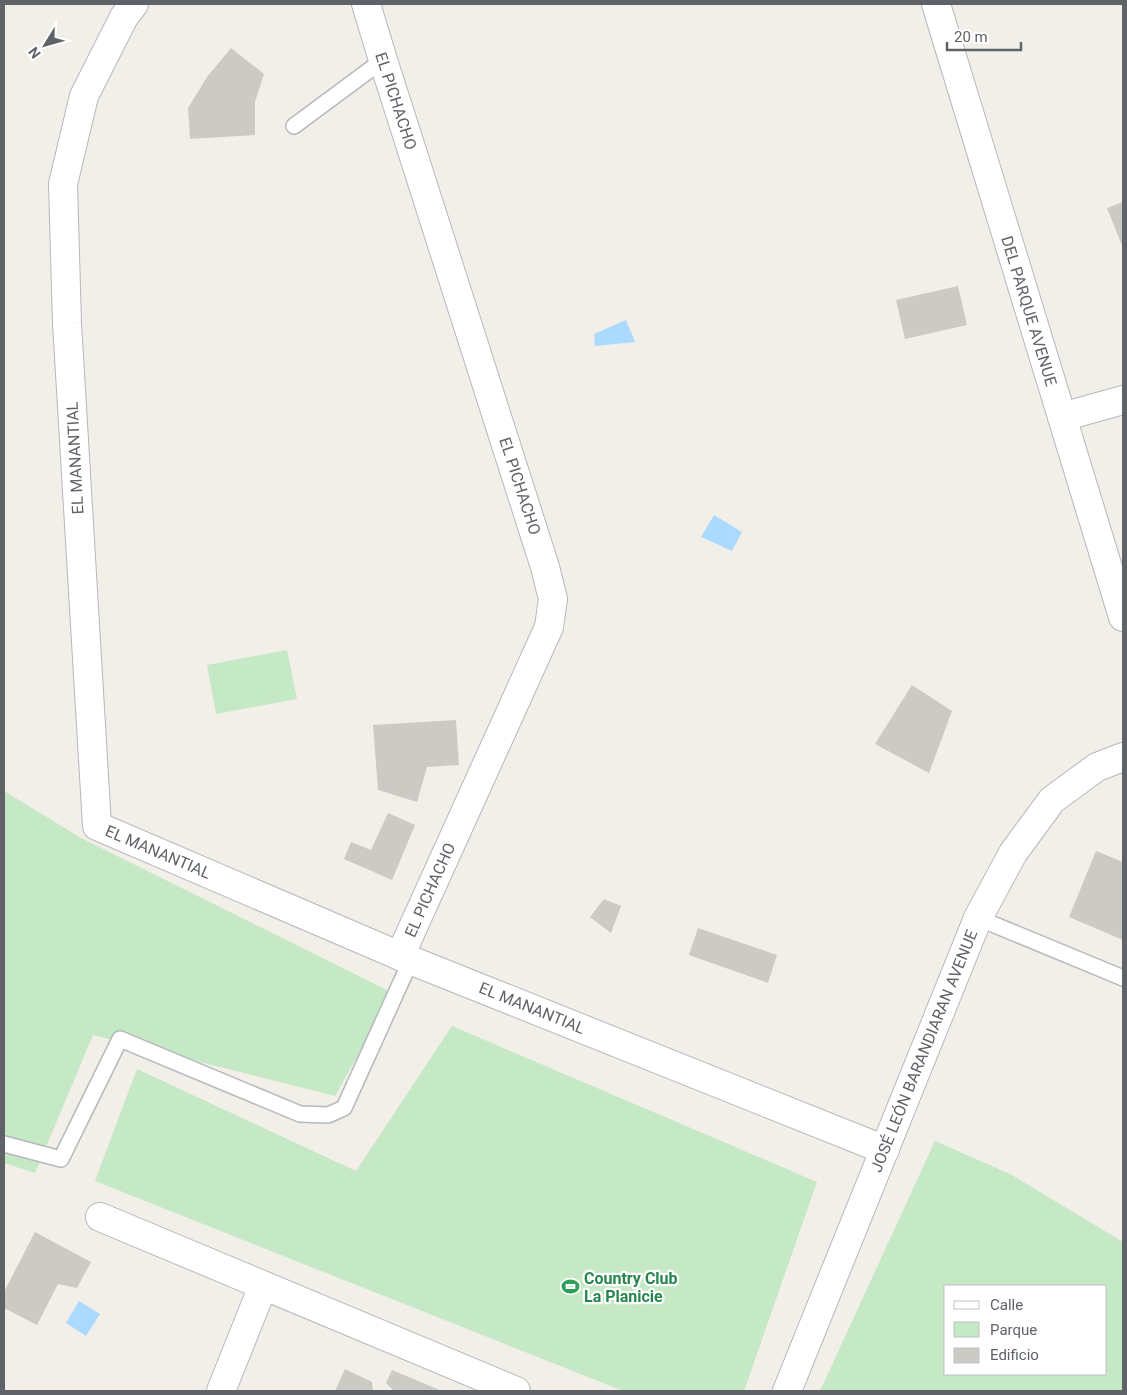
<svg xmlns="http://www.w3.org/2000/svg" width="1127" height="1395" font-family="Roboto,sans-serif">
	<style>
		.green { fill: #c5e8c5; fill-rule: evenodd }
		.water { fill: #aadaff }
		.building { fill: #cccac5 }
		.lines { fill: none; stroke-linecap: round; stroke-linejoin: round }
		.service-casing { stroke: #b5b8bc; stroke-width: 18 }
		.minor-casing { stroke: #b5b8bc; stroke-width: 30 }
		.tertiary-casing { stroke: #b5b8bc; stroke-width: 30 }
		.service { stroke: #fff; stroke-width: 15 }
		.minor { stroke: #fff; stroke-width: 28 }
		.tertiary { stroke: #fff; stroke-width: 28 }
		.labels { text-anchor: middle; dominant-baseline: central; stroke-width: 4.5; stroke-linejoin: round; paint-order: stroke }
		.street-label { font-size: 16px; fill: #5f6368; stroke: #fff }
		.leisure-label { font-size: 16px; font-weight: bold; fill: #27864d; stroke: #fff; text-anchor: start }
	</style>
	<rect width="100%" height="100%" fill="#f1efe8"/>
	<!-- green -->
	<g class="green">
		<path d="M 287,650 L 297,699 L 216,714 L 207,665 Z"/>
		<path d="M 4,791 L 81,838 L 393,993 L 335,1096 L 93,1035 L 35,1173 L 4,1163 Z"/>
		<path d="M 452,1026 L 817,1182 L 744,1391 L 623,1391 L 95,1181 L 137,1069 L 356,1171 Z"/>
		<path d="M 935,1141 L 1010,1174 L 1123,1242 L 1123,1391 L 820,1391 ZM 946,1286 L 1106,1286 L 1106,1374 L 946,1374 Z"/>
	</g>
	<!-- water -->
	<g class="water">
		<path d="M 626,320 L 635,342 L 595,346 L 594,334 Z"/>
		<path d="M 714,515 L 742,532 L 732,551 L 701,537 Z"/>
		<path d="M 79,1301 L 100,1314 L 86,1336 L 66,1323 Z"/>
	</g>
	<!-- building -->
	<g class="building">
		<path d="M 231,48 L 264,74 L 255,102 L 255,135 L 190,139 L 188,108 L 207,77 Z"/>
		<path d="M 1123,202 L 1123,248 L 1107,208 Z"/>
		<path d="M 958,286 L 967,325 L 905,339 L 896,300 Z"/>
		<path d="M 912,685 L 952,711 L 929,773 L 875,744 Z"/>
		<path d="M 456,720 L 459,765 L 427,767 L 417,802 L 378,790 L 373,725 Z"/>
		<path d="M 388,813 L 415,825 L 392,880 L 344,859 L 351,842 L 371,850 Z"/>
		<path d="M 1096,851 L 1123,862 L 1123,940 L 1069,917 Z"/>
		<path d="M 604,899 L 621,906 L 611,933 L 590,917 Z"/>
		<path d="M 698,928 L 777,955 L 768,983 L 689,955 Z"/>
		<path d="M 35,1232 L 91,1262 L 77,1288 L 58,1284 L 37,1325 L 4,1308 L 4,1292 Z"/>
		<path d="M 345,1369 L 372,1382 L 373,1391 L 335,1391 Z"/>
		<path d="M 392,1370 L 442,1391 L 394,1391 L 386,1383 Z"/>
	</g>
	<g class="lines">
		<defs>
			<g id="service">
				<path d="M 294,126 L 383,60"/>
				<path d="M 978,918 L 1123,978"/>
				<path d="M 4,1144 L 61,1159 L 120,1039 L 300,1114 L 328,1115 L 344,1108 L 411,960"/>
			</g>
			<g id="minor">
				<path d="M 134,4 L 124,17 L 84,96 L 63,184 L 67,323 L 97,826 L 400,956 L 885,1150"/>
				<path d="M 366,4 L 383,60 L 545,567 L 553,599 L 549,627 L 400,956"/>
				<path d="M 1062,417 L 1123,400"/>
				<path d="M 100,1217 L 516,1391"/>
				<path d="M 221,1391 L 263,1286"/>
			</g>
			<g id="tertiary">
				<path d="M 936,4 L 1123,617"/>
				<path d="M 787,1391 L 978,918 L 1013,853 L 1052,800 L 1097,767 L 1123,757"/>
			</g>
		</defs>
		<!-- service casing -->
		<use href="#service" class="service-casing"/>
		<!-- minor casing -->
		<use href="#minor" class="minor-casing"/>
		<!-- tertiary casing -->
		<use href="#tertiary" class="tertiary-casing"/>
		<!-- service -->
		<use href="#service" class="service"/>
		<!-- minor -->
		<use href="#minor" class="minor"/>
		<!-- tertiary -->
		<use href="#tertiary" class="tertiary"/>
	</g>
	<!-- icons -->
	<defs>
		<symbol id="stadium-bare" viewBox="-9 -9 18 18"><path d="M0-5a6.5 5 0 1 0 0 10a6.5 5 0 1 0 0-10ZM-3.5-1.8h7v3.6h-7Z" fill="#2e9e5b" stroke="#fff" stroke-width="2.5" paint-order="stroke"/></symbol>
	</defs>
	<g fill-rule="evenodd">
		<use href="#stadium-bare" x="558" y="1274" width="25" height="25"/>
	</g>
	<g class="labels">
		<!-- street labels -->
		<g class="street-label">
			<text transform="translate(396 101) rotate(72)">EL PICHACHO</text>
			<text transform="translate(1029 311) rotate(73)">DEL PARQUE AVENUE</text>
			<text transform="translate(75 458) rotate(-93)">EL MANANTIAL</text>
			<text transform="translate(520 486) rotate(72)">EL PICHACHO</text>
			<text transform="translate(158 852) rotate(23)">EL MANANTIAL</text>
			<text transform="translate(430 890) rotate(-66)">EL PICHACHO</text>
			<text transform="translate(532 1008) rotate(22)">EL MANANTIAL</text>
			<text transform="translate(924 1051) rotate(-68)">JOSÉ LEÓN BARANDIARAN AVENUE</text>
		</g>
		<!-- leisure labels -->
		<g class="leisure-label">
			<text x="584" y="1278">Country Club<tspan x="584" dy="18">La Planicie</tspan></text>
		</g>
	</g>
	<!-- border -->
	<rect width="1127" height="1395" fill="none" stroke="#5f6368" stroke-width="10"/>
	<!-- legend -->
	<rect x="944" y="1285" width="162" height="90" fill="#ffffff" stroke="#bfc1c3"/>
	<rect x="954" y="1301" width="25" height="8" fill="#ffffff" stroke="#bfc1c3"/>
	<text x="990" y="1310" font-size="15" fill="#5f6368">Calle</text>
	<rect x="954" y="1322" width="25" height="15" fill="#c5e8c5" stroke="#bfc1c3"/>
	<text x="990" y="1335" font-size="15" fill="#5f6368">Parque</text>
	<rect x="954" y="1348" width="25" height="15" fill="#cccac5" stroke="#bfc1c3"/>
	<text x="990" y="1360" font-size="15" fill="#5f6368">Edificio</text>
	<!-- north arrow -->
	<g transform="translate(45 45) rotate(233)" stroke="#ffffff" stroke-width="4" paint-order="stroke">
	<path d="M0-4L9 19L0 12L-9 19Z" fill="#5f6368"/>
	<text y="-8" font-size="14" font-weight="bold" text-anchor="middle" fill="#5f6368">N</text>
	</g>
	<!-- scale -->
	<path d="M947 42v8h74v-8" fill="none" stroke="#5f6368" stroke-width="2.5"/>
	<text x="954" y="42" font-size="15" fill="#5f6368" stroke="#ffffff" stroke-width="4" paint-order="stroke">20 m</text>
</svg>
